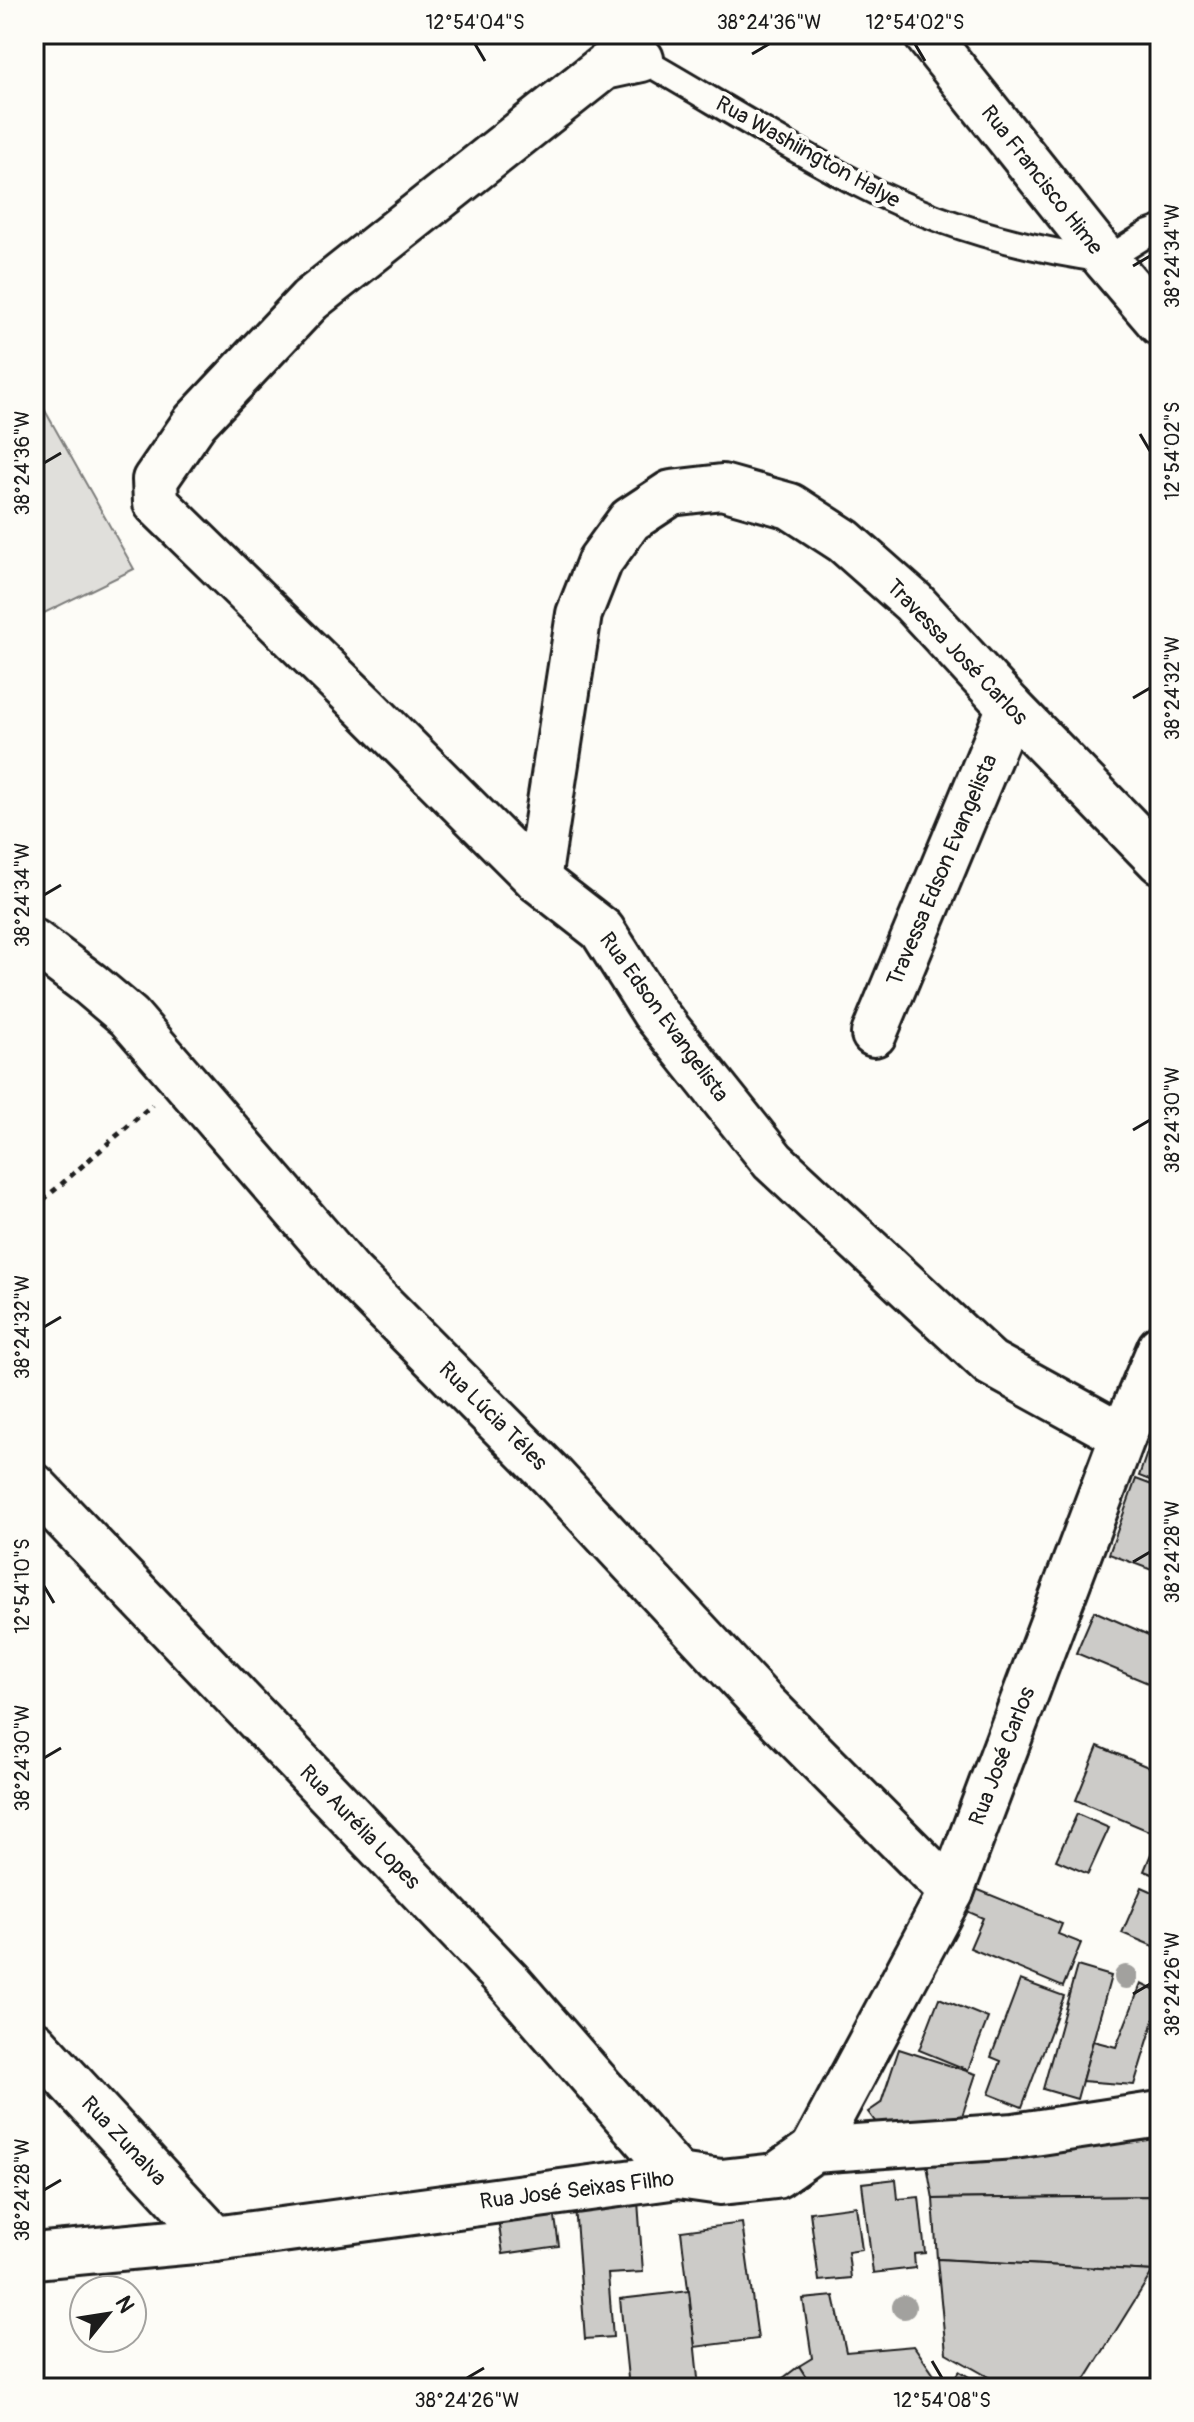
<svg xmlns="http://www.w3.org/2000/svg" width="1194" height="2422" font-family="Pangolin,sans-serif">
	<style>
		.green { fill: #e0dfdb; stroke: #7e7e7c; stroke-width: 2 }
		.building { fill: #cccbc8; stroke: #1c1c1c; stroke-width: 2 }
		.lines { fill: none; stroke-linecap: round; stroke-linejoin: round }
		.service-casing { stroke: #1c1c1c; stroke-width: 30 }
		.minor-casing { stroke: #1c1c1c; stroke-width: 50 }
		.path { stroke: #1c1c1c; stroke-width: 5; stroke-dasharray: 6 6; stroke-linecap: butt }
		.service { stroke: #fdfcf7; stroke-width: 24 }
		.minor { stroke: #fdfcf7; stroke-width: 44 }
		.tree { fill: #a2a19e }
		.ticks { fill: none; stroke: #1c1c1c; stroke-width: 3 }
		.labels { text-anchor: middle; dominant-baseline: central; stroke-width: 8; stroke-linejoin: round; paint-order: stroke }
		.street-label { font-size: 22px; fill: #1c1c1c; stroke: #fdfcf7 }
		.neatline { fill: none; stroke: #1c1c1c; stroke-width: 3 }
		.ticks-label { font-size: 20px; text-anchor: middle; fill: #1c1c1c }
	</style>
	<rect width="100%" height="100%" fill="#fdfcf7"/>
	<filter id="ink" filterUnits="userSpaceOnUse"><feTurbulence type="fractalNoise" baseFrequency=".0125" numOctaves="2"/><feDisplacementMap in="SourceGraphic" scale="16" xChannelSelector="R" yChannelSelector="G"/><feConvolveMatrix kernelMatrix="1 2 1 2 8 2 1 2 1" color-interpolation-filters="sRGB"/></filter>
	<g filter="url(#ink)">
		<!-- green -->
		<path class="green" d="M 34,391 L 134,569 L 34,618 Z"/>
		<!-- building -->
		<g class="building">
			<path d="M 1151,1441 L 1160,1444 L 1160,1484 L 1139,1476 Z"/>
			<path d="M 1136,1479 L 1160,1488 L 1160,1573 L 1109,1554 Z"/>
			<path d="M 1094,1611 L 1160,1640 L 1160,1688 L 1076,1653 Z"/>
			<path d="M 1098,1746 L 1160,1772 L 1160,1809 L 1151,1832 L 1076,1800 Z"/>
			<path d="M 1077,1814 L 1109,1828 L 1088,1874 L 1056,1860 Z"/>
			<path d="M 1160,1832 L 1160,1877 L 1144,1871 Z"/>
			<path d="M 971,1887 L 1062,1924 L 1058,1934 L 1081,1943 L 1063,1987 L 970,1948 L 983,1918 L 962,1909 Z"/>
			<path d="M 1142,1887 L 1160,1895 L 1160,1949 L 1122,1933 Z"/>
			<path d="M 1077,1966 L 1111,1976 L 1077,2099 L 1043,2089 Z"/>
			<path d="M 1020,1980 L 1064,1996 L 1022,2107 L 989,2094 L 1001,2061 L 991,2057 Z"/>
			<path d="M 1141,1984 L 1160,1993 L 1160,2001 L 1134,2085 L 1082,2081 L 1093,2041 L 1116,2047 Z"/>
			<path d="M 939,1998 L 988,2018 L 968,2070 L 919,2050 Z"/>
			<path d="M 899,2049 L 976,2074 L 959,2125 L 880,2128 L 868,2112 L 881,2103 Z"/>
			<path d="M 1160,2134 L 1160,2196 L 933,2199 L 925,2154 Z"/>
			<path d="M 896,2179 L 898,2199 L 919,2197 L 925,2253 L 914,2254 L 915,2268 L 873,2273 L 862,2183 Z"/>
			<path d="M 552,2196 L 559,2246 L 503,2254 L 496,2204 Z"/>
			<path d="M 1160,2196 L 1160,2258 L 1153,2271 L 937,2259 L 933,2199 Z"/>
			<path d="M 638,2201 L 643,2272 L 608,2274 L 613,2337 L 585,2339 L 575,2206 Z"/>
			<path d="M 856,2206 L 862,2250 L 848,2252 L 851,2278 L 819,2281 L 810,2212 Z"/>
			<path d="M 742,2223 L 758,2339 L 695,2347 L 681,2231 Z"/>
			<path d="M 937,2259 L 1153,2271 L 1080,2388 L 1008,2388 L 946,2353 Z"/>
			<path d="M 689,2291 L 699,2388 L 629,2388 L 620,2299 Z"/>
			<path d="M 834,2296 L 846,2352 L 914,2346 L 936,2378 L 929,2388 L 813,2388 L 799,2366 L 812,2358 L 803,2299 Z"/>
			<path d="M 799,2366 L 813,2388 L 770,2388 Z"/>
			<path d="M 959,2371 L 988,2388 L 947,2388 Z"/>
		</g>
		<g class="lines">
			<defs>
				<path id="service" d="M 641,59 C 713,100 784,145 857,183 C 934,223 1021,248 1106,260 L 1149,233 L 1160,229"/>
				<g id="minor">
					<path d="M 926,34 L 1106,260 L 1160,323"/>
					<path d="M 641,59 L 604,67 L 310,300 L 195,422 L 155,480 L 156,503 L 365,707 L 538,880 L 602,930 L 654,1012 L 773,1161 L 990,1363 L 1123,1436"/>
					<path d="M 538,880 L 579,614 L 600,561 L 630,520 L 671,493 L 722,487 L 790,506 L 844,541 L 913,602 L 1010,707 L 1160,861"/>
					<path d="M 34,942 L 90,984 L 129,1017 L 351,1274 L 551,1475 L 764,1704 L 951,1892"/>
					<path d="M 874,1034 L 1010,707"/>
					<path d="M 34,1486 L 510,1983 L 678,2176"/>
					<path d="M 34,2043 L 215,2239"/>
					<path d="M 813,2150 L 951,1892 L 1123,1436 L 1160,1348"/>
					<path d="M 34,2256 L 215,2239 L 678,2176 L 721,2182 L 776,2176 L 813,2150 L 1014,2136 L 1160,2114"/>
				</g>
			</defs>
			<!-- service casing -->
			<use href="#service" class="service-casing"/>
			<!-- minor casing -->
			<use href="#minor" class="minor-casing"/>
			<!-- path -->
			<path class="path" d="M 34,1208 L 152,1105"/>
			<!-- service -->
			<use href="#service" class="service"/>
			<!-- minor -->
			<use href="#minor" class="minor"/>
		</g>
		<!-- trees -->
		<g class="tree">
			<circle cx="1126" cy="1977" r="12"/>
			<circle cx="904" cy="2307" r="12"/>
		</g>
	</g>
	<!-- ticks -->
	<path class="ticks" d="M 475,44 L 485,61M 915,44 L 925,61M 752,54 L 769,44M 1133,266 L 1150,256M 1140,434 L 1150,451M 44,463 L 61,453M 1133,698 L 1150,688M 44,895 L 61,885M 1133,1130 L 1150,1120M 44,1327 L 61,1317M 1133,1562 L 1150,1552M 44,1586 L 54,1603M 44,1758 L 61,1748M 1133,1994 L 1150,1984M 44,2190 L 61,2180M 932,2361 L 942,2378M 467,2378 L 484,2368"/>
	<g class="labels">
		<!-- street labels -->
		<g class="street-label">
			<text transform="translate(808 152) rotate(29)">Rua Washiington Halye</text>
			<text transform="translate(1042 180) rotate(52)">Rua Francisco Hime</text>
			<text transform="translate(957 652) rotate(46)">Travessa José Carlos</text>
			<text transform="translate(942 870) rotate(-67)">Travessa Edson Evangelista</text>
			<text transform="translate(664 1017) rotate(54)">Rua Edson Evangelista</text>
			<text transform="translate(493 1416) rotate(45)">Rua Lúcia Téles</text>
			<text transform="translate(1002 1756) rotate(-69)">Rua José Carlos</text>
			<text transform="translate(360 1827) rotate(46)">Rua Aurélia Lopes</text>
			<text transform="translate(124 2141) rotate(47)">Rua Zunalva</text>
			<text transform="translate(577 2190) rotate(-7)">Rua José Seixas Filho</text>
		</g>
	</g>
	<!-- margin -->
	<rect width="1194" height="2422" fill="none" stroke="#fdfcf7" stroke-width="88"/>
	<!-- north arrow -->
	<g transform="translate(108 2314) rotate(60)"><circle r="38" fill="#fdfcf7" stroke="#a3a29f" stroke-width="2"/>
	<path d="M0-6L14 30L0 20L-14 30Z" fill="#1c1c1c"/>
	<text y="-12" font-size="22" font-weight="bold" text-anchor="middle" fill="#1c1c1c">N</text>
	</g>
	<rect x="44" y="44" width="1106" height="2334" class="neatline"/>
	<g class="ticks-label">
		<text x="475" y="29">12°54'04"S</text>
		<text x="769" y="29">38°24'36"W</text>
		<text x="915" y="29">12°54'02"S</text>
		<text transform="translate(1172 256) rotate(-90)" y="7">38°24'34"W</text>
		<text transform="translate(1172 451) rotate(-90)" y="7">12°54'02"S</text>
		<text transform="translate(22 463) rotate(-90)" y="7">38°24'36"W</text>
		<text transform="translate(1172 688) rotate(-90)" y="7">38°24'32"W</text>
		<text transform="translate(22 895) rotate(-90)" y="7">38°24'34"W</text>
		<text transform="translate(1172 1120) rotate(-90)" y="7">38°24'30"W</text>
		<text transform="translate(22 1327) rotate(-90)" y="7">38°24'32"W</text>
		<text transform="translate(1172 1552) rotate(-90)" y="7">38°24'28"W</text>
		<text transform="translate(22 1586) rotate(-90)" y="7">12°54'10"S</text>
		<text transform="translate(22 1758) rotate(-90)" y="7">38°24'30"W</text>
		<text transform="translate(1172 1984) rotate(-90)" y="7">38°24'26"W</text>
		<text transform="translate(22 2190) rotate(-90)" y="7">38°24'28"W</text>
		<text x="467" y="2407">38°24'26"W</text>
		<text x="942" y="2407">12°54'08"S</text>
	</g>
</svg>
